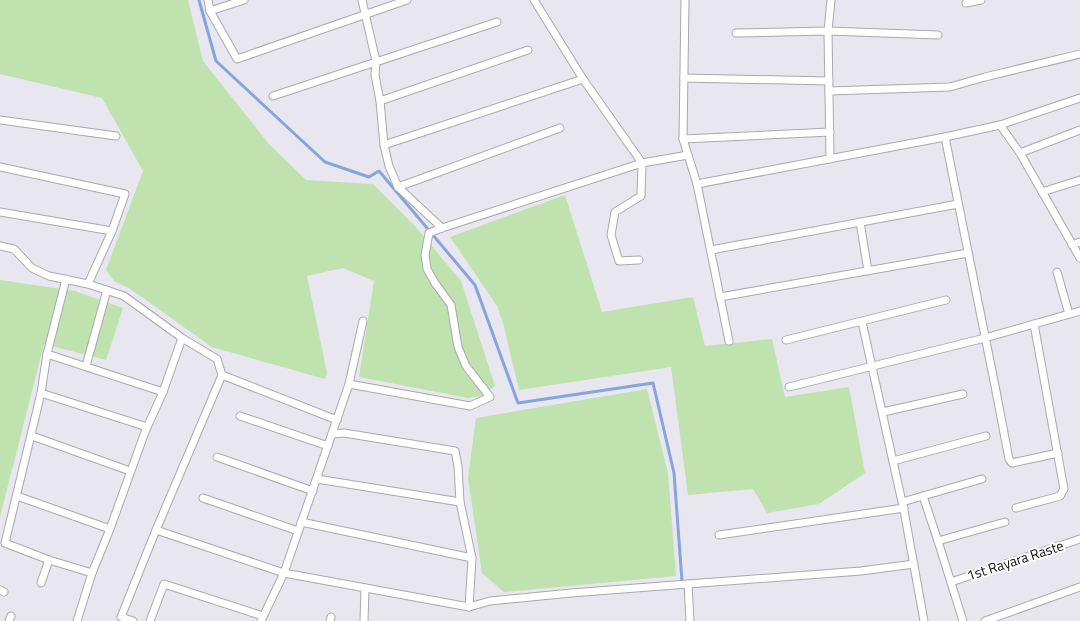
<svg xmlns="http://www.w3.org/2000/svg" width="1080" height="621" font-family="'Titillium Web',sans-serif">
	<style>
		.green { fill: #bfe2af }
		.lines { fill: none; stroke-linecap: round; stroke-linejoin: round }
		.stream { stroke: #87a4dc; stroke-width: 3 }
		.minor-casing { stroke: #a8a8af; stroke-width: 9 }
		.minor { stroke: #fff; stroke-width: 7 }
		.labels { text-anchor: middle; dominant-baseline: central; stroke-width: 4; stroke-linejoin: round; paint-order: stroke }
		.street-label { font-size: 14px; fill: #0d0d0f; stroke: #fff }
	</style>
	<rect width="100%" height="100%" fill="#e8e7ef"/>
	<!-- green -->
	<g class="green">
		<path d="M 0,0 L 188,0 L 203,61 L 269,144 L 306,180 L 373,184 L 416,227 L 461,281 L 495,386 L 481,396 L 468,398 L 359,377 L 374,281 L 343,268 L 307,276 L 327,373 L 325,379 L 212,347 L 129,288 L 114,281 L 106,270 L 143,171 L 102,98 L 0,74 Z"/>
		<path d="M 565,195 L 602,312 L 693,297 L 705,346 L 772,339 L 785,397 L 849,387 L 865,473 L 819,504 L 767,513 L 753,489 L 688,495 L 671,367 L 519,390 L 503,323 L 497,306 L 450,237 Z"/>
		<path d="M 0,280 L 75,291 L 123,308 L 106,360 L 44,344 L 0,517 Z"/>
		<path d="M 647,389 L 668,473 L 676,576 L 504,592 L 482,573 L 468,478 L 476,418 Z"/>
	</g>
	<g class="lines">
		<!-- stream -->
		<path class="stream" d="M 199,0 L 216,61 L 325,162 L 369,177 L 379,171 L 475,285 L 518,403 L 653,383 L 674,473 L 682,581"/>
		<defs>
			<g id="minor">
				<path d="M 208,0 L 210,11 L 237,59 L 407,0"/>
				<path d="M 362,0 L 376,61 L 375,75 L 380,101 L 384,145 L 389,166 L 398,187"/>
				<path d="M 534,0 L 583,79 L 642,163 L 641,196 L 615,212 L 611,235 L 619,261 L 639,260"/>
				<path d="M 685,0 L 683,139 L 697,184 L 729,341"/>
				<path d="M 966,3 L 981,0"/>
				<path d="M 210,11 L 244,0"/>
				<path d="M 736,33 L 828,31 L 938,35"/>
				<path d="M 684,78 L 829,81"/>
				<path d="M 829,91 L 950,87 L 985,77 L 1080,54"/>
				<path d="M 273,96 L 497,22"/>
				<path d="M 380,101 L 528,50"/>
				<path d="M 0,120 L 116,136"/>
				<path d="M 1000,125 L 1080,98"/>
				<path d="M 1080,130 L 1020,153 L 1080,258"/>
				<path d="M 683,139 L 830,132"/>
				<path d="M 384,145 L 583,79"/>
				<path d="M 1020,153 L 1000,125 L 945,137 L 995,386 L 1009,459 L 1012,463 L 1058,453"/>
				<path d="M 830,159 L 828,31 L 831,0"/>
				<path d="M 0,167 L 125,194 L 112,231"/>
				<path d="M 697,184 L 945,137"/>
				<path d="M 1042,192 L 1080,180"/>
				<path d="M 0,212 L 112,231 L 88,284"/>
				<path d="M 860,222 L 868,271"/>
				<path d="M 442,228 L 398,187 L 560,128"/>
				<path d="M 1072,245 L 1080,242"/>
				<path d="M 0,246 L 14,249 L 32,268 L 49,276 L 88,284 L 124,296 L 182,338 L 217,359 L 222,375 L 337,420"/>
				<path d="M 711,250 L 958,204"/>
				<path d="M 1057,272 L 1069,314"/>
				<path d="M 720,297 L 968,253"/>
				<path d="M 862,322 L 902,502 L 982,479"/>
				<path d="M 786,340 L 946,300"/>
				<path d="M 47,354 L 66,279"/>
				<path d="M 86,366 L 107,290"/>
				<path d="M 349,384 L 363,321"/>
				<path d="M 789,387 L 985,338 L 1080,311"/>
				<path d="M 41,393 L 147,427"/>
				<path d="M 883,412 L 963,394"/>
				<path d="M 240,416 L 328,446"/>
				<path d="M 332,434 L 344,433 L 455,451 L 458,466 L 460,502 L 472,558 L 469,607"/>
				<path d="M 32,436 L 130,471"/>
				<path d="M 217,457 L 313,491"/>
				<path d="M 893,461 L 986,436"/>
				<path d="M 317,479 L 460,502"/>
				<path d="M 17,496 L 110,529"/>
				<path d="M 923,496 L 938,541 L 963,621"/>
				<path d="M 203,498 L 298,531"/>
				<path d="M 903,505 L 924,621"/>
				<path d="M 1016,508 L 1060,496 L 1064,489 L 1034,324"/>
				<path d="M 301,522 L 472,558"/>
				<path d="M 156,530 L 284,573 L 469,607 L 490,601 L 571,593 L 688,584"/>
				<path d="M 719,535 L 904,508"/>
				<path d="M 938,541 L 1005,522"/>
				<path d="M 92,573 L 49,560 L 5,543 L 41,393 L 47,354 L 163,392"/>
				<path d="M 951,582 L 1080,539"/>
				<path d="M 41,583 L 49,560"/>
				<path d="M 0,590 L 4,592"/>
				<path d="M 9,621 L 11,616"/>
				<path d="M 77,621 L 92,573 L 110,529 L 145,432 L 163,392 L 182,338"/>
				<path d="M 133,621 L 121,617 L 156,530 L 222,375"/>
				<path d="M 150,621 L 164,584 L 263,616"/>
				<path d="M 261,621 L 284,573 L 349,384 L 470,406 L 490,397 L 466,366 L 458,347 L 451,305 L 435,283 L 427,269 L 425,255 L 429,233 L 442,228 L 642,163 L 688,155"/>
				<path d="M 330,621 L 331,617"/>
				<path d="M 364,621 L 365,588"/>
				<path d="M 690,621 L 688,584 L 861,571 L 914,564"/>
				<path d="M 985,621 L 1080,587"/>
			</g>
		</defs>
		<!-- minor casing -->
		<use href="#minor" class="minor-casing"/>
		<!-- minor -->
		<use href="#minor" class="minor"/>
	</g>
	<g class="labels">
		<!-- street labels -->
		<g class="street-label">
			<text transform="translate(1015 560) rotate(-18)">1st Rayara Raste</text>
		</g>
	</g>
</svg>
